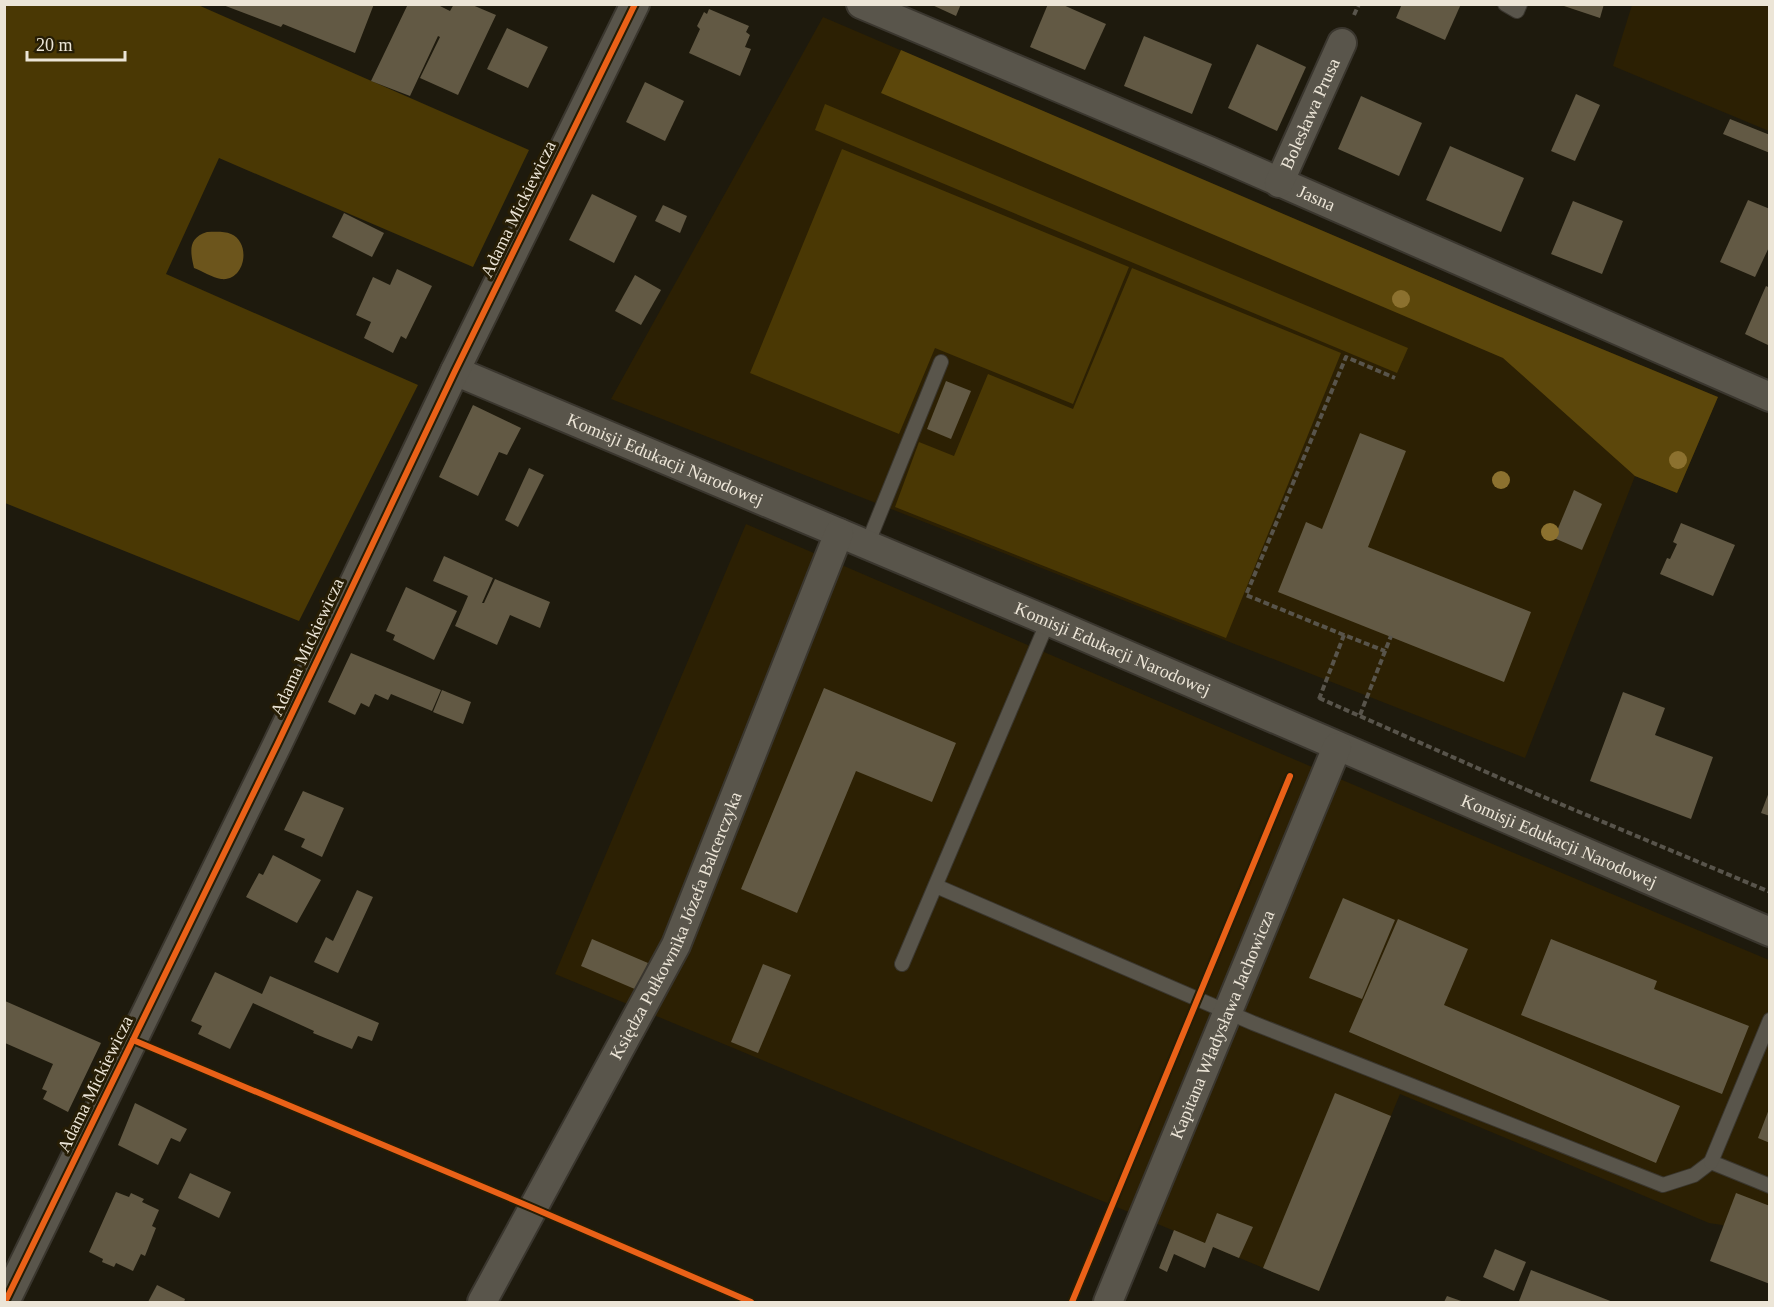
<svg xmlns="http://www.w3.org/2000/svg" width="1774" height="1307" font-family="'Times New Roman',serif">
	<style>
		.built { fill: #2c2003 }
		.green { fill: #4a3804 }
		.forest { fill: #5c470b }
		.water { fill: #6c551c }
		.building { fill: #625944 }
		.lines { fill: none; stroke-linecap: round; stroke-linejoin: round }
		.service-casing { stroke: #3a362e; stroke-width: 16 }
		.minor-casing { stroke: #3a362e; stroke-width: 32 }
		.path { stroke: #58544b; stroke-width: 4; stroke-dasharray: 6 3; stroke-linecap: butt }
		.service { stroke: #59554b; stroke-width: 14 }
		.minor { stroke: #59554b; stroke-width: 28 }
		.cycleway-casing { stroke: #261d05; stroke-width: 10 }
		.cycleway { stroke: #ea6118; stroke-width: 6 }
		.tree { fill: #8c712f }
		.labels { text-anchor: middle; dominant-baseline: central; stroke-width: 6; stroke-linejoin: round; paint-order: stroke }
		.street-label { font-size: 18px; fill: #ece5d7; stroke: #261d05 }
	</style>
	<rect width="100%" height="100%" fill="#1e1a0d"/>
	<!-- built -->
	<g class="built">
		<path d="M 1632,5 L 1769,5 L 1769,131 L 1613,66 Z"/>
		<path d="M 823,17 L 1503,308 L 1718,397 L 1677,493 L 1635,476 L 1525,758 L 611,399 Z"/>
		<path d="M 746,524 L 1438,821 L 1769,960 L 1769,1244 L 1722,1225 L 1709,1223 L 1400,1094 L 1319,1291 L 555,974 Z"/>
	</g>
	<!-- green -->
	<g class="green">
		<path d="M 4,5 L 198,5 L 529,150 L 473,267 L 219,158 L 166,274 L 418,385 L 299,621 L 5,503 Z"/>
		<path d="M 825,104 L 1408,348 L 1397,373 L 815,130 Z"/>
		<path d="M 842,149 L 1129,267 L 1073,404 L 935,348 L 899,434 L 750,373 Z"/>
		<path d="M 1132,268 L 1341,353 L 1226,638 L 895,507 L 919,442 L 954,456 L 988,374 L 1073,409 Z"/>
	</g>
	<!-- forest -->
	<path class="forest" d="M 901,50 L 1503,308 L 1718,397 L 1677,493 L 1635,476 L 1503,358 L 881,93 Z"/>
	<!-- water -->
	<path class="water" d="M 207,232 C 214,232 224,231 231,234 C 252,243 245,282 221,279 C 213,278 202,271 194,268 C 190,251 188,238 207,232 Z"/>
	<!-- building -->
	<g class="building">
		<path d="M 374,4 L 355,53 L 283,24 L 281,27 L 223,5 Z"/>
		<path d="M 408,4 L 436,4 L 450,11 L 454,4 L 470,4 L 496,15 L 458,95 L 420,78 L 440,37 L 438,36 L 410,96 L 371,81 Z"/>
		<path d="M 930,4 L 961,4 L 956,16 Z"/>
		<path d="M 1048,4 L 1061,4 L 1106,24 L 1085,70 L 1030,47 Z"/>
		<path d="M 1402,4 L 1461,4 L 1445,40 L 1396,18 Z"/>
		<path d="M 1558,4 L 1604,4 L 1600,18 Z"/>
		<path d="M 709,9 L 749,26 L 746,32 L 750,35 L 745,47 L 751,49 L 740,76 L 689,53 L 700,29 L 697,26 L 704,12 L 707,14 Z"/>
		<path d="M 507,28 L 548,47 L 528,88 L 487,69 Z"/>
		<path d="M 1144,36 L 1212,64 L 1192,114 L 1124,86 Z"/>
		<path d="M 1257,44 L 1306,67 L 1277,131 L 1228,108 Z"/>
		<path d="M 645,82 L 684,101 L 665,141 L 626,122 Z"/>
		<path d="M 1576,94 L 1600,105 L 1575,161 L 1551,151 Z"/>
		<path d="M 1361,96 L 1422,123 L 1399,176 L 1338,149 Z"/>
		<path d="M 1730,119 L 1770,135 L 1770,153 L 1723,134 Z"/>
		<path d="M 1450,146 L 1524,178 L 1501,232 L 1426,200 Z"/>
		<path d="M 592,194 L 637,216 L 614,263 L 569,240 Z"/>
		<path d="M 1748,200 L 1770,209 L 1770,245 L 1755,277 L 1720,262 Z"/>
		<path d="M 1573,201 L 1623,221 L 1602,274 L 1551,254 Z"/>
		<path d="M 663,205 L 687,216 L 680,233 L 655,221 Z"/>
		<path d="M 344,213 L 384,233 L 372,257 L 332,237 Z"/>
		<path d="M 397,269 L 432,286 L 406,339 L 401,336 L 393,353 L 364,338 L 371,322 L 356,315 L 373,277 L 390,285 Z"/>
		<path d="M 635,275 L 661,290 L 641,325 L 615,311 Z"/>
		<path d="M 1766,286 L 1770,288 L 1770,346 L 1745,334 Z"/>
		<path d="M 946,381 L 971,391 L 951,439 L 927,429 Z"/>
		<path d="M 473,405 L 521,428 L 507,455 L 499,452 L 478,496 L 439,477 Z"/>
		<path d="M 1360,433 L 1406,451 L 1368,547 L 1531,612 L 1504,682 L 1278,592 L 1306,522 L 1322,529 Z"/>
		<path d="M 529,468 L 544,475 L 518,527 L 505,520 Z"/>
		<path d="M 1574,490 L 1602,504 L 1582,550 L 1554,538 Z"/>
		<path d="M 1681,523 L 1735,545 L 1713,596 L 1660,574 L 1667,558 L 1670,559 L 1677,544 L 1673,542 Z"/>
		<path d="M 444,556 L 493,578 L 482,603 L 484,603 L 495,579 L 550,602 L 540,628 L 510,615 L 497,645 L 455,626 L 468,596 L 433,581 Z"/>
		<path d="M 406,587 L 457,611 L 434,660 L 393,640 L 395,635 L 386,631 Z"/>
		<path d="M 351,653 L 441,690 L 432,711 L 391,694 L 388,700 L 375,694 L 369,707 L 361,703 L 355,715 L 328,702 Z"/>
		<path d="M 824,688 L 956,743 L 932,802 L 856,771 L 797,913 L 741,889 Z"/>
		<path d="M 442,690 L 471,702 L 463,724 L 433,712 Z"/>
		<path d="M 1623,692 L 1665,708 L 1655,735 L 1713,757 L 1691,819 L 1590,781 Z"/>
		<path d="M 303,791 L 344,808 L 322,857 L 301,847 L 305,839 L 284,830 Z"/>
		<path d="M 1769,792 L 1770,792 L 1770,816 L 1761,813 Z"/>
		<path d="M 273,855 L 321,880 L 297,923 L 246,897 L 259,873 L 263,875 Z"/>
		<path d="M 357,890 L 373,897 L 338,973 L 314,962 L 326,937 L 333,941 Z"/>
		<path d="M 1343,898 L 1395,920 L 1362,999 L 1309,978 Z"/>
		<path d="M 1398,919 L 1468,949 L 1444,1005 L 1680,1106 L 1656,1163 L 1349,1032 Z"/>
		<path d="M 592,939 L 648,963 L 637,990 L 581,966 Z"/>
		<path d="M 1551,939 L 1657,981 L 1654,989 L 1749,1026 L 1722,1094 L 1521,1015 Z"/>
		<path d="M 763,964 L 791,975 L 758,1053 L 731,1042 Z"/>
		<path d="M 215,972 L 262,994 L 270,976 L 379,1023 L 372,1041 L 358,1036 L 352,1049 L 313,1033 L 314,1031 L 253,1003 L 230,1049 L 198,1034 L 202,1026 L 191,1021 Z"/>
		<path d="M 5,1001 L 101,1043 L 68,1112 L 43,1099 L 47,1091 L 42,1089 L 53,1064 L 5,1043 Z"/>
		<path d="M 1335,1093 L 1391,1116 L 1319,1291 L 1263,1268 Z"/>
		<path d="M 135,1103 L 187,1129 L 180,1142 L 171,1138 L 158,1165 L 118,1145 Z"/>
		<path d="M 1769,1109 L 1770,1109 L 1770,1143 L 1758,1138 Z"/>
		<path d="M 190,1173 L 231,1192 L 219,1218 L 178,1198 Z"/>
		<path d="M 116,1192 L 129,1197 L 131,1193 L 144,1199 L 142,1202 L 159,1210 L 152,1226 L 156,1228 L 145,1256 L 141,1254 L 133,1271 L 116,1263 L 114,1267 L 102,1262 L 103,1259 L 89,1252 Z"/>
		<path d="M 1736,1193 L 1770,1206 L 1770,1284 L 1710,1261 Z"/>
		<path d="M 1217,1213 L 1253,1227 L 1239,1258 L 1213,1247 L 1205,1268 L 1174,1254 L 1167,1272 L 1159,1268 L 1174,1230 L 1205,1243 Z"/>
		<path d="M 1495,1249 L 1526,1262 L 1514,1291 L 1483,1277 Z"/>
		<path d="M 1531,1270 L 1613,1302 L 1524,1302 L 1519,1301 Z"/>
		<path d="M 157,1285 L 185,1299 L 184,1302 L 148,1302 Z"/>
		<path d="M 1447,1296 L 1464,1302 L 1444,1302 Z"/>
	</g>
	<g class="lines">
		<defs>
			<g id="service">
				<path d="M 1505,4 L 1517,11 L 1520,4"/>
				<path d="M 867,545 L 941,362"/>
				<path d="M 936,886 L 1253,1023 L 1663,1185 L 1694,1175 L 1711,1162 L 1770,1186"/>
				<path d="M 902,964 L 1048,621"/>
				<path d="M 1711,1162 L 1770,1020"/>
			</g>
			<g id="minor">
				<path id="s1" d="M 861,4 L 1209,151 L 1770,397"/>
				<path id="s2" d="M 1279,183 L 1342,43"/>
				<path id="s3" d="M 455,371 L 1048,621 L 1770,932"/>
				<path d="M 5,1302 L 277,745 L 455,371 L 635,4"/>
				<path id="s4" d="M 482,1302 L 676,945 L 839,533"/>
				<path id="s5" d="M 1108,1302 L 1337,747"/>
			</g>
		</defs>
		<!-- service casing -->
		<use href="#service" class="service-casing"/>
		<!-- minor casing -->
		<use href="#minor" class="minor-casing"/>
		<!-- path -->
		<g class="path">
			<path d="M 1354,15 L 1359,4"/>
			<path d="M 1344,635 L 1246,595 L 1346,357 L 1395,378"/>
			<path d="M 1319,698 L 1527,790"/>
			<path d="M 1319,699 L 1344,635 L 1385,651"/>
			<path d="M 1360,715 L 1391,636"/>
			<path d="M 1527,790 L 1770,892"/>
		</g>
		<!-- service -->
		<use href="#service" class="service"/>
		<!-- minor -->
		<use href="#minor" class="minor"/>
		<defs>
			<g id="cycleway">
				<path d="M 133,1040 L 533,1208 L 751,1302"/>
				<path d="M 5,1302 L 277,745 L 455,371 L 635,4"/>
				<path d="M 1072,1302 L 1290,776"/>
			</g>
		</defs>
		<!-- cycleway casing -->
		<use href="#cycleway" class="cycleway-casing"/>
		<!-- cycleway -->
		<use href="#cycleway" class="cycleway"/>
	</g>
	<!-- trees -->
	<g class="tree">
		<circle cx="1401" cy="299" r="9"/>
		<circle cx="1678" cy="460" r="9"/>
		<circle cx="1501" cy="480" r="9"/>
		<circle cx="1550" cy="532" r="9"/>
	</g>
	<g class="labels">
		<!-- street labels -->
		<g class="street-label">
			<text stroke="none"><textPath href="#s2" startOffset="76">Bolesława Prusa</textPath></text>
			<text stroke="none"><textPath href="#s1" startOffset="495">Jasna</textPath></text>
			<text transform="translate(518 209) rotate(-64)">Adama Mickiewicza</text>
			<text stroke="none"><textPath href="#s3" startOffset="228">Komisji Edukacji Narodowej</textPath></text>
			<text transform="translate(307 647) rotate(-65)">Adama Mickiewicza</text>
			<text stroke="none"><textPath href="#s3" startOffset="714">Komisji Edukacji Narodowej</textPath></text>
			<text stroke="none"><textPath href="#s3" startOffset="1200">Komisji Edukacji Narodowej</textPath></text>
			<text stroke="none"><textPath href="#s4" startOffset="424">Księdza Pułkownika Józefa Balcerczyka</textPath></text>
			<text stroke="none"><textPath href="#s5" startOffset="300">Kapitana Władysława Jachowicza</textPath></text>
			<text transform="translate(95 1084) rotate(-64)">Adama Mickiewicza</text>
		</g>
	</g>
	<!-- border -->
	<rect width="1774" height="1307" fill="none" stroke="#ece5d7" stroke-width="12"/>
	<!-- scale -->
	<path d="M27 51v9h98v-9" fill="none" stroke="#ece5d7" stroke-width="3"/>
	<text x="36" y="51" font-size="18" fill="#ece5d7" stroke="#261d05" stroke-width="4.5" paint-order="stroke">20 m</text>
</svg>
